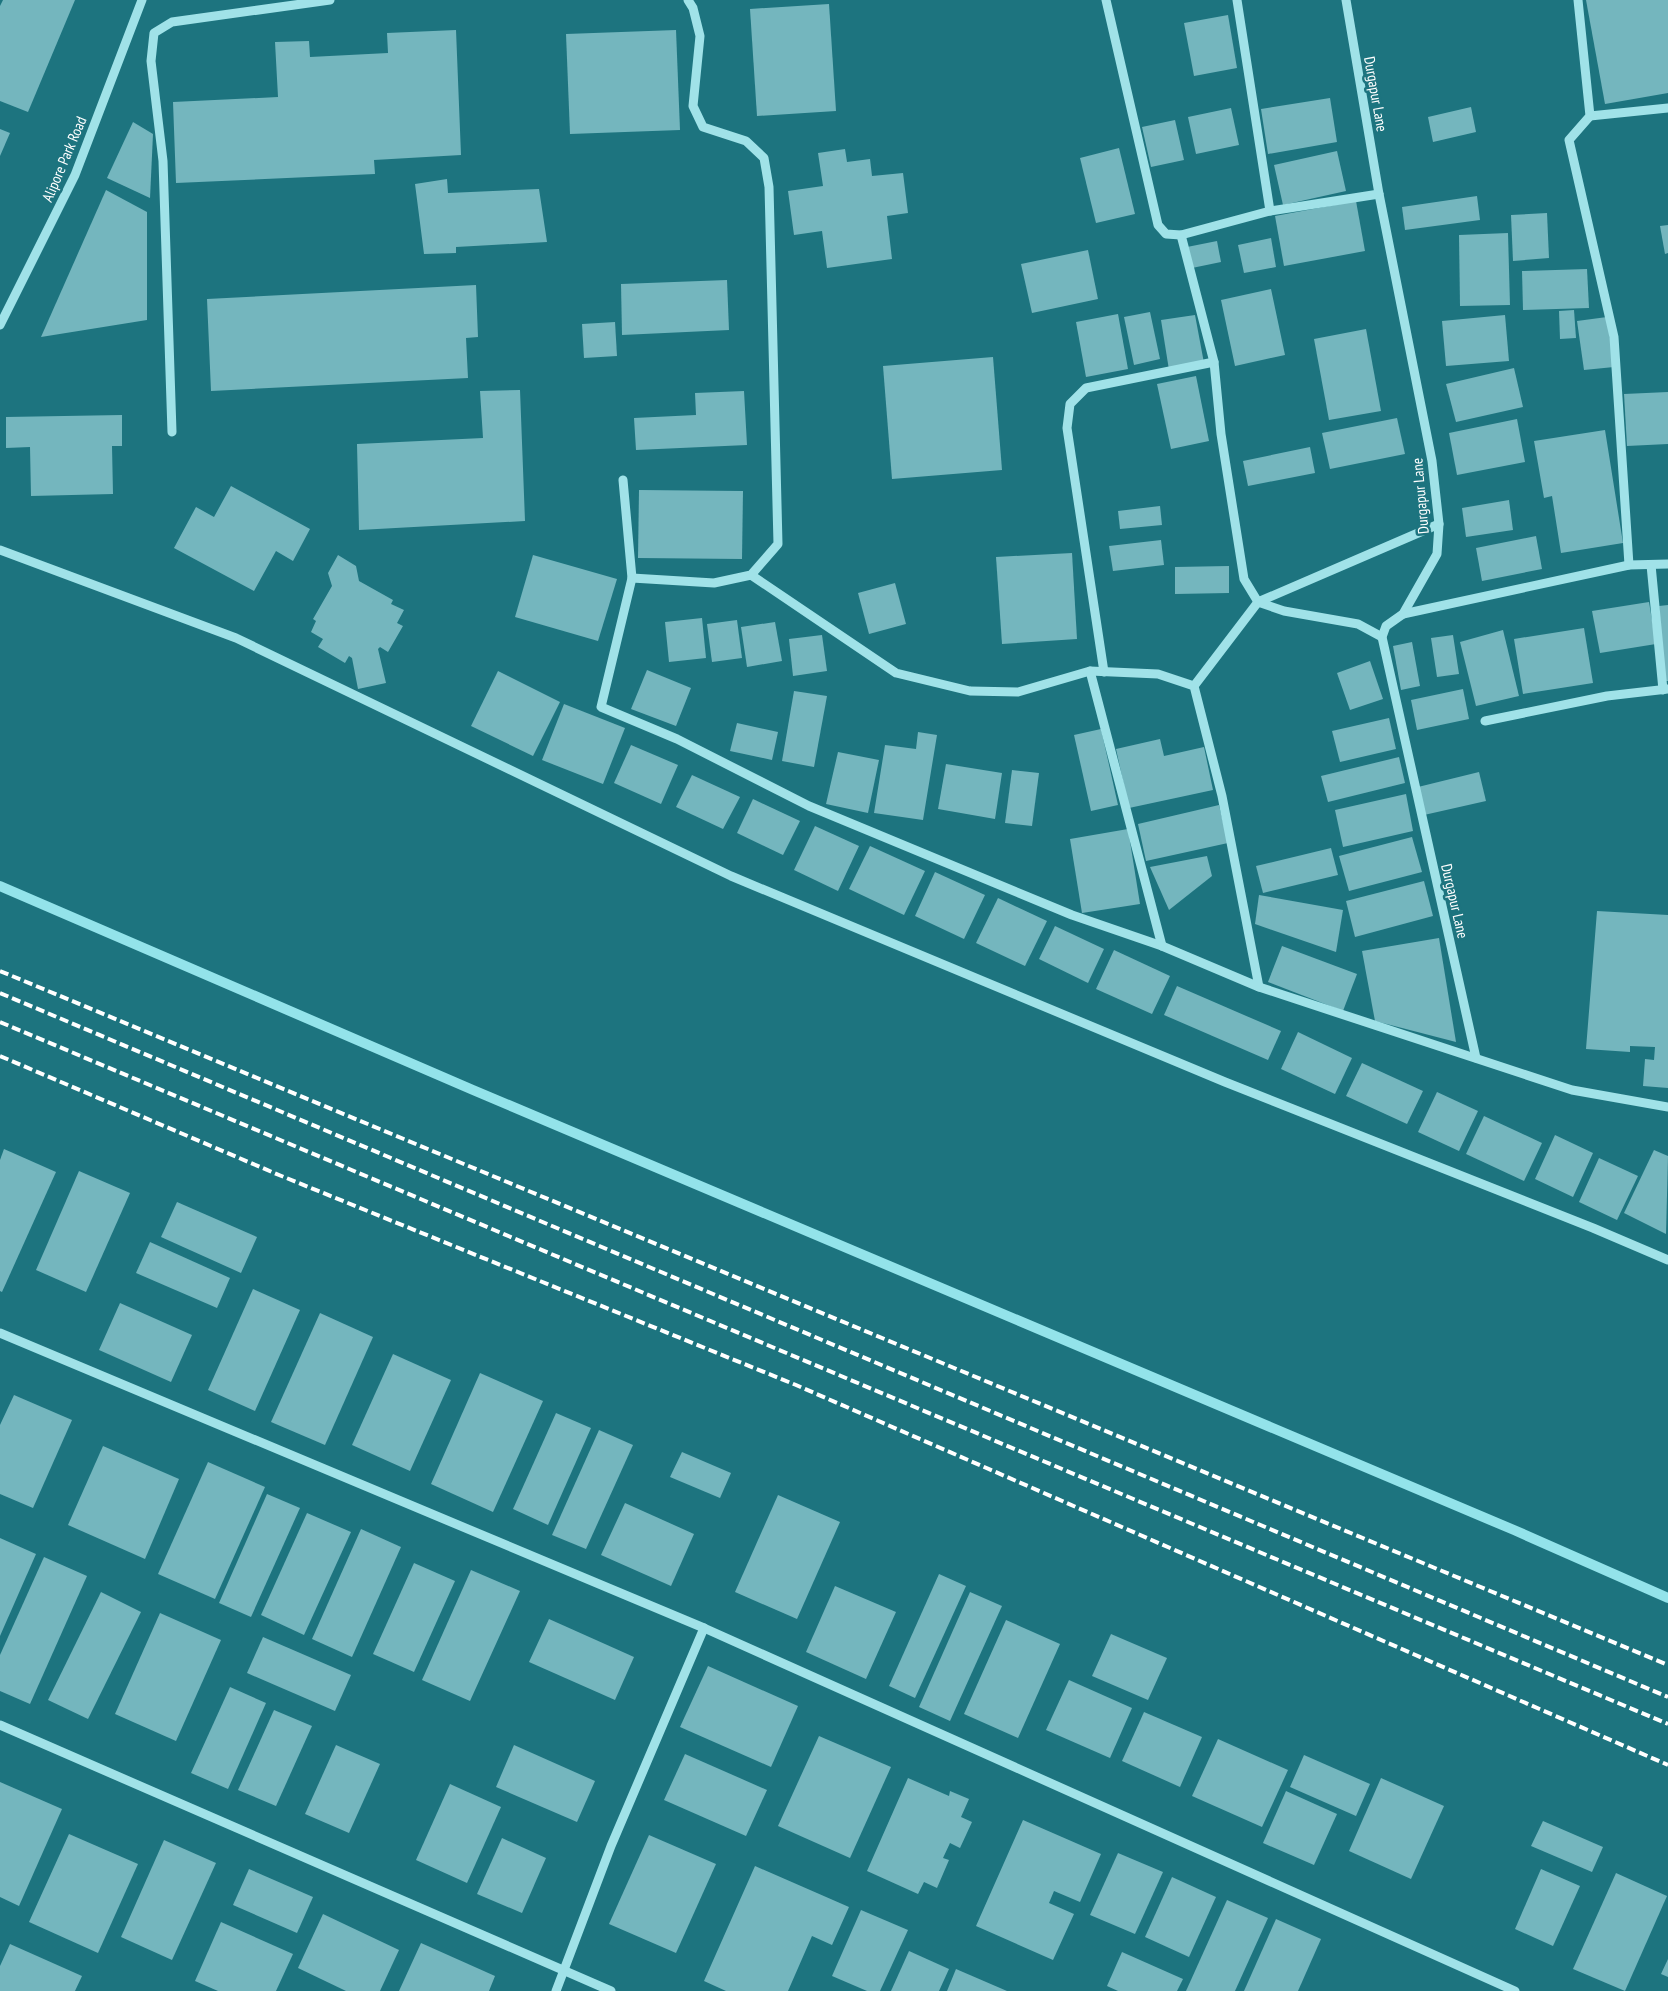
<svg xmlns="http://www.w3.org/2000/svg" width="1668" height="1991" font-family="'PT Sans Narrow',sans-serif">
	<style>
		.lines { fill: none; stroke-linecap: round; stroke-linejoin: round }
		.stream { stroke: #93e3ea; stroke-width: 10 }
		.building { fill: #74b6be }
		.minor { stroke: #a0e2e8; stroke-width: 9 }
		.rail { stroke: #fff; stroke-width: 4; stroke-dasharray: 9 4; stroke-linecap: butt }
		.labels { text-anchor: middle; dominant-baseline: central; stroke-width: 5; stroke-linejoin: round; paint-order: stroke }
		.street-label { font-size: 15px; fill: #fff; stroke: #1d747f }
	</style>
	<rect width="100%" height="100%" fill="#1d747f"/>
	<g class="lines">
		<!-- stream -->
		<path class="stream" d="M 0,886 L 473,1090 L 1514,1530 L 1668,1598"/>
	</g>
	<!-- building -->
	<g class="building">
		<path d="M 3,0 L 75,0 L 28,112 L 0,101 L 0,6 Z"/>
		<path d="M 1586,0 L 1668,0 L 1668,93 L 1605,104 Z"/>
		<path d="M 829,4 L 836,111 L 757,116 L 750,9 Z"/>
		<path d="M 1228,15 L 1237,68 L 1194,76 L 1184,23 Z"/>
		<path d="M 456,30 L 461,155 L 374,160 L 375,174 L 176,183 L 173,102 L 278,97 L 275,42 L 309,41 L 310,57 L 388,53 L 387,33 Z"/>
		<path d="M 676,30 L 680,130 L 570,134 L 566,34 Z"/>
		<path d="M 1330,98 L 1337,142 L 1268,154 L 1261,109 Z"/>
		<path d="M 1471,107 L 1476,132 L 1433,142 L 1428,117 Z"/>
		<path d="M 1231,108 L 1239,145 L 1196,154 L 1188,117 Z"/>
		<path d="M 1175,120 L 1184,160 L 1151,167 L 1142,127 Z"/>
		<path d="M 133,122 L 153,134 L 150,198 L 107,178 Z"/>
		<path d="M 0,129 L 10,133 L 0,156 Z"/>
		<path d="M 1119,148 L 1135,214 L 1096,223 L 1080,158 Z"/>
		<path d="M 845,149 L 847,162 L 870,159 L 872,176 L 903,173 L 908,213 L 887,216 L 892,259 L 827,268 L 822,231 L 794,235 L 788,191 L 823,186 L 818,153 Z"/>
		<path d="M 1337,151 L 1346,191 L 1283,205 L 1274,165 Z"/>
		<path d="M 447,179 L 448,193 L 539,189 L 547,242 L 456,247 L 456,253 L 424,254 L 415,184 Z"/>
		<path d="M 106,190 L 147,212 L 147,320 L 41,337 Z"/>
		<path d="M 1477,196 L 1480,220 L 1405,230 L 1402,207 Z"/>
		<path d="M 1356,201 L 1365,251 L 1284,266 L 1275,216 Z"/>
		<path d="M 1547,213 L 1549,258 L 1513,261 L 1511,215 Z"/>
		<path d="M 1668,225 L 1668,253 L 1665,254 L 1660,226 Z"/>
		<path d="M 1508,233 L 1510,305 L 1460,306 L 1459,235 Z"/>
		<path d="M 1271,238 L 1276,267 L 1244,273 L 1238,245 Z"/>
		<path d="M 1217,241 L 1221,262 L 1192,268 L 1187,247 Z"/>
		<path d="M 1088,250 L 1098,299 L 1032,313 L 1021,264 Z"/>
		<path d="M 1587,269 L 1589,308 L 1523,310 L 1522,271 Z"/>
		<path d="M 727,280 L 729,330 L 622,335 L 621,284 Z"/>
		<path d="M 476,285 L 478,337 L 466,338 L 468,378 L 211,391 L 207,299 Z"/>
		<path d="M 1271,289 L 1285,355 L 1235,366 L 1221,300 Z"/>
		<path d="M 1574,310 L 1576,338 L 1560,339 L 1559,311 Z"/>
		<path d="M 1150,312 L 1160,359 L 1134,365 L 1124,317 Z"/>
		<path d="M 1118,314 L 1128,369 L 1086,377 L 1076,322 Z"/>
		<path d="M 1195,315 L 1204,363 L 1169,370 L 1161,320 Z"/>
		<path d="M 1505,315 L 1509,361 L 1446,366 L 1442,321 Z"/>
		<path d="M 1607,317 L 1614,367 L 1584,370 L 1577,321 Z"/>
		<path d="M 615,322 L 617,356 L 584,358 L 582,324 Z"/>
		<path d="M 1366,329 L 1381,411 L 1329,420 L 1314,339 Z"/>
		<path d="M 993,357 L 1002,470 L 892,479 L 883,366 Z"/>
		<path d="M 1514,368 L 1523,407 L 1456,422 L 1446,384 Z"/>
		<path d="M 1196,376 L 1209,441 L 1171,449 L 1157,384 Z"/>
		<path d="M 520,390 L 525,521 L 359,530 L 357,444 L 483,438 L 480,391 Z"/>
		<path d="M 744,391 L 747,445 L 636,450 L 634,418 L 696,415 L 695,393 Z"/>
		<path d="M 1668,392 L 1668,444 L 1627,446 L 1624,394 Z"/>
		<path d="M 122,415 L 122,446 L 112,446 L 113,494 L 31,496 L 30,447 L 6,448 L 6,417 Z"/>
		<path d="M 1397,418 L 1405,454 L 1330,469 L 1322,433 Z"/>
		<path d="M 1517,419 L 1525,462 L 1457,475 L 1449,433 Z"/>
		<path d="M 1605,430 L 1623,543 L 1561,553 L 1552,496 L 1544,498 L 1534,441 Z"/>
		<path d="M 1310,447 L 1315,473 L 1248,486 L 1243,461 Z"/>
		<path d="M 231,486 L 310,529 L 293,561 L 276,551 L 254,591 L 174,548 L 196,507 L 214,517 Z"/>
		<path d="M 639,490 L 743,491 L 742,559 L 638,558 Z"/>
		<path d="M 1509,500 L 1513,530 L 1466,537 L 1462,508 Z"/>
		<path d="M 1160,506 L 1162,525 L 1120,529 L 1118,511 Z"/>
		<path d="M 1536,536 L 1542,569 L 1482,581 L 1476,548 Z"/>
		<path d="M 1161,540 L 1164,565 L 1113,571 L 1109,546 Z"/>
		<path d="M 1072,553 L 1077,639 L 1002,644 L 996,557 Z"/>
		<path d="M 338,555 L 356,566 L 359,581 L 393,600 L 391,604 L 404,610 L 397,623 L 403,626 L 388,652 L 380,647 L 378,649 L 386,683 L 358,689 L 352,658 L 349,656 L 345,663 L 318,647 L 323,639 L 311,632 L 316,621 L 313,619 L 332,586 L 328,573 Z"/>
		<path d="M 533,555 L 617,579 L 598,641 L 515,617 Z"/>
		<path d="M 1229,566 L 1229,593 L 1175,594 L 1175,567 Z"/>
		<path d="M 895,583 L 906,624 L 869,634 L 858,593 Z"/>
		<path d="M 1649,602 L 1656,644 L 1600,653 L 1592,611 Z"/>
		<path d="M 1668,605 L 1668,681 L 1665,681 L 1659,606 Z"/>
		<path d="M 702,618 L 706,658 L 669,662 L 665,622 Z"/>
		<path d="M 737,620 L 742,658 L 712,662 L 707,624 Z"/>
		<path d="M 775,622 L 782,661 L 747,667 L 741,627 Z"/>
		<path d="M 1584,628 L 1593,683 L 1523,694 L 1514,639 Z"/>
		<path d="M 1503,630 L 1519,696 L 1476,706 L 1460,642 Z"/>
		<path d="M 822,635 L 827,671 L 793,676 L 789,639 Z"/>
		<path d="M 1453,635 L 1459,674 L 1437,677 L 1431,638 Z"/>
		<path d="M 1412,642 L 1420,686 L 1401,690 L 1393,646 Z"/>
		<path d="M 1370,661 L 1383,699 L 1350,710 L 1337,673 Z"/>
		<path d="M 647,670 L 691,688 L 676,726 L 631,709 Z"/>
		<path d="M 498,671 L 560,702 L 533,756 L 471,726 Z"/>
		<path d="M 1463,689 L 1469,719 L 1417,730 L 1411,700 Z"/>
		<path d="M 794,691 L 827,696 L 814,767 L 782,761 Z"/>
		<path d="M 564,704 L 625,728 L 603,784 L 542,760 Z"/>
		<path d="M 1389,718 L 1396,749 L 1340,762 L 1332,731 Z"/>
		<path d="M 737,723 L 778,732 L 772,760 L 730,751 Z"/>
		<path d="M 1101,729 L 1118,805 L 1091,811 L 1074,735 Z"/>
		<path d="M 918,732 L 937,735 L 923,820 L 874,813 L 885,745 L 916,749 Z"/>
		<path d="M 1160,739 L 1164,756 L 1204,747 L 1213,790 L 1129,808 L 1116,749 Z"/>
		<path d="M 631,745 L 678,765 L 661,804 L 614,783 Z"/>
		<path d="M 838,752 L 879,760 L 868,813 L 826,804 Z"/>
		<path d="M 1399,757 L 1405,783 L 1328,802 L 1321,776 Z"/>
		<path d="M 946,764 L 1002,773 L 995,819 L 938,809 Z"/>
		<path d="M 1012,770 L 1039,773 L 1032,826 L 1005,823 Z"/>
		<path d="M 1479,772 L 1486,801 L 1424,815 L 1418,787 Z"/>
		<path d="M 692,775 L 740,797 L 723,829 L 676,807 Z"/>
		<path d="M 1406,794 L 1413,831 L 1343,847 L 1335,810 Z"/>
		<path d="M 753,799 L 800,821 L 783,855 L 737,833 Z"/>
		<path d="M 1219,805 L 1228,843 L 1146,861 L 1138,824 Z"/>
		<path d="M 815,826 L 859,846 L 838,891 L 794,870 Z"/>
		<path d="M 1128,829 L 1140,904 L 1082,913 L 1070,839 Z"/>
		<path d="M 1412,837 L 1422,872 L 1349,891 L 1339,856 Z"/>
		<path d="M 870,846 L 925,871 L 904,915 L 849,889 Z"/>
		<path d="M 1331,848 L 1338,875 L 1263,893 L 1256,866 Z"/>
		<path d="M 1207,856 L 1212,876 L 1169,910 L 1150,867 Z"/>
		<path d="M 935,872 L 985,895 L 964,939 L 915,916 Z"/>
		<path d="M 1424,881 L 1433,916 L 1355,937 L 1346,901 Z"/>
		<path d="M 1259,895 L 1343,910 L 1336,952 L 1255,924 Z"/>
		<path d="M 998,898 L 1047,921 L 1025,966 L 976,943 Z"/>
		<path d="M 1597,911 L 1668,915 L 1668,1088 L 1643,1086 L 1645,1059 L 1654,1060 L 1655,1047 L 1630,1046 L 1630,1052 L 1586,1049 Z"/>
		<path d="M 1055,926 L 1104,949 L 1088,983 L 1039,959 Z"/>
		<path d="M 1439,938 L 1456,1042 L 1375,1021 L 1362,951 Z"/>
		<path d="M 1282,946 L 1357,974 L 1343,1011 L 1268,982 Z"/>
		<path d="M 1114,950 L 1170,976 L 1152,1014 L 1096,989 Z"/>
		<path d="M 1177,986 L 1281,1031 L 1268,1060 L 1164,1015 Z"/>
		<path d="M 1298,1032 L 1352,1058 L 1335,1094 L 1281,1069 Z"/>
		<path d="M 1362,1063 L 1423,1091 L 1407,1124 L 1346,1096 Z"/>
		<path d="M 1437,1092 L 1478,1111 L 1459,1151 L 1418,1132 Z"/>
		<path d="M 1484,1116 L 1542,1143 L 1524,1181 L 1466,1154 Z"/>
		<path d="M 1555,1135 L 1593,1153 L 1573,1197 L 1535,1179 Z"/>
		<path d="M 4,1149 L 56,1172 L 2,1292 L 0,1291 L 0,1160 Z"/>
		<path d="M 1654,1150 L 1668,1156 L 1666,1234 L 1624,1213 Z"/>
		<path d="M 1599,1158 L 1638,1176 L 1617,1220 L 1579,1202 Z"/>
		<path d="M 79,1171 L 130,1193 L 86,1292 L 36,1270 Z"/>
		<path d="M 177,1202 L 257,1237 L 241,1273 L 161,1237 Z"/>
		<path d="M 150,1242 L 230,1278 L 217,1308 L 136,1273 Z"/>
		<path d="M 253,1289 L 300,1310 L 255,1411 L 208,1390 Z"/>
		<path d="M 120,1303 L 192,1335 L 171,1382 L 99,1350 Z"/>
		<path d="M 320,1313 L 373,1337 L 325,1445 L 271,1422 Z"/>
		<path d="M 393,1354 L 451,1380 L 410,1471 L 352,1445 Z"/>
		<path d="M 480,1373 L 543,1401 L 493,1512 L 431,1484 Z"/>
		<path d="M 14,1395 L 72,1420 L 33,1508 L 0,1494 L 0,1425 Z"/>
		<path d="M 556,1413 L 591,1428 L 548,1525 L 513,1509 Z"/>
		<path d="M 599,1430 L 633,1445 L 586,1549 L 552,1535 Z"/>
		<path d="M 103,1446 L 179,1479 L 145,1559 L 68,1525 Z"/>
		<path d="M 682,1452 L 731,1473 L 720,1498 L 670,1477 Z"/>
		<path d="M 208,1462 L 265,1487 L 215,1599 L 158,1574 Z"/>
		<path d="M 267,1494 L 300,1508 L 251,1617 L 219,1603 Z"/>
		<path d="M 778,1495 L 840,1522 L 797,1619 L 735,1592 Z"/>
		<path d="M 625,1503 L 694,1534 L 671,1586 L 601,1555 Z"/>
		<path d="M 307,1513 L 351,1532 L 304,1635 L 261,1615 Z"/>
		<path d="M 361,1529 L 401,1547 L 352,1657 L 312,1639 Z"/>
		<path d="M 0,1538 L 36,1554 L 0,1636 Z"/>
		<path d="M 44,1557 L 87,1576 L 30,1704 L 0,1691 L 0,1655 Z"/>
		<path d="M 414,1563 L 455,1581 L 414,1672 L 373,1654 Z"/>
		<path d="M 471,1570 L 520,1591 L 470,1701 L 422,1680 Z"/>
		<path d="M 939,1574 L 966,1586 L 915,1698 L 889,1686 Z"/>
		<path d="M 835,1586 L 896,1612 L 866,1679 L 806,1652 Z"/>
		<path d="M 101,1592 L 141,1612 L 88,1719 L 48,1700 Z"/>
		<path d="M 970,1592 L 1002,1606 L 950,1721 L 919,1707 Z"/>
		<path d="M 160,1613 L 221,1640 L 176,1741 L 115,1714 Z"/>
		<path d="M 549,1619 L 634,1657 L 615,1700 L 529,1662 Z"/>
		<path d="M 1006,1620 L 1060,1644 L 1018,1738 L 964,1714 Z"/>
		<path d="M 1111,1634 L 1167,1658 L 1148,1700 L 1092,1676 Z"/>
		<path d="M 263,1637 L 351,1675 L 335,1711 L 247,1673 Z"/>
		<path d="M 708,1666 L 798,1706 L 771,1767 L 680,1727 Z"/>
		<path d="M 1069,1680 L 1132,1708 L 1110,1758 L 1046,1730 Z"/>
		<path d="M 230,1687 L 266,1703 L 228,1789 L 191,1773 Z"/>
		<path d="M 274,1710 L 312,1726 L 276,1806 L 238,1790 Z"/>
		<path d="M 1144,1712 L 1202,1737 L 1180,1787 L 1122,1761 Z"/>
		<path d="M 819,1736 L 891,1767 L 850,1858 L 778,1826 Z"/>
		<path d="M 1218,1739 L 1288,1770 L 1262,1827 L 1192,1796 Z"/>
		<path d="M 336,1745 L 380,1764 L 349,1833 L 305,1814 Z"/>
		<path d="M 514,1745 L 595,1781 L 577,1822 L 496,1787 Z"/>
		<path d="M 685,1754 L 767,1790 L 746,1836 L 664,1800 Z"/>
		<path d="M 1304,1755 L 1370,1784 L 1356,1816 L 1290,1787 Z"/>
		<path d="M 908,1778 L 949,1796 L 950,1791 L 969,1799 L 961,1817 L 972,1822 L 960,1848 L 950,1843 L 943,1858 L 949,1860 L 937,1888 L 924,1882 L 918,1894 L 867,1871 Z"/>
		<path d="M 1381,1778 L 1444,1806 L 1411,1879 L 1349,1851 Z"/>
		<path d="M 0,1782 L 62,1809 L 19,1906 L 0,1897 Z"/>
		<path d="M 450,1784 L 501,1807 L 467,1883 L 416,1860 Z"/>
		<path d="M 1286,1791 L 1337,1814 L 1314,1865 L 1263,1843 Z"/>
		<path d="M 1023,1820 L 1101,1854 L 1080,1902 L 1054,1891 L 1049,1903 L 1074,1914 L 1053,1960 L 976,1926 Z"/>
		<path d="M 1543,1821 L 1603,1847 L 1592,1872 L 1531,1846 Z"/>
		<path d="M 69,1834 L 138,1864 L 98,1953 L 29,1922 Z"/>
		<path d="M 649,1835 L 716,1864 L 676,1953 L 609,1924 Z"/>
		<path d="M 502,1838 L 546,1858 L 522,1913 L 477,1894 Z"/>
		<path d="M 164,1840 L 216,1863 L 172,1960 L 121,1937 Z"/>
		<path d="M 1118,1853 L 1163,1872 L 1135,1934 L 1090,1915 Z"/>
		<path d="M 755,1866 L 849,1907 L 832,1945 L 812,1936 L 788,1991 L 726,1991 L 704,1981 Z"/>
		<path d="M 249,1869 L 313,1897 L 297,1933 L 233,1905 Z"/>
		<path d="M 1541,1869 L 1580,1886 L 1553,1946 L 1515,1929 Z"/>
		<path d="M 1616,1873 L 1667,1896 L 1625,1991 L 1573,1969 Z"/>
		<path d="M 1172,1877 L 1216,1897 L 1189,1957 L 1145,1937 Z"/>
		<path d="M 1227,1900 L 1268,1918 L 1235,1991 L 1186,1991 Z"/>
		<path d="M 861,1910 L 908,1930 L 880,1991 L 867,1991 L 832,1976 Z"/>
		<path d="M 323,1914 L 399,1950 L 380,1991 L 346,1991 L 298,1968 Z"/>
		<path d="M 1276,1919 L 1321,1939 L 1298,1991 L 1244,1991 Z"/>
		<path d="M 221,1922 L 293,1954 L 276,1991 L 218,1991 L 195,1981 Z"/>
		<path d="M 421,1943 L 495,1976 L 489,1991 L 399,1991 Z"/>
		<path d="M 10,1944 L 82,1976 L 75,1991 L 0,1991 L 0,1966 Z"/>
		<path d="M 909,1951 L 949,1969 L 939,1991 L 891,1991 Z"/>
		<path d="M 1122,1952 L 1183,1979 L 1177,1991 L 1118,1991 L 1107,1986 Z"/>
		<path d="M 1668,1959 L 1668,1977 L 1661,1974 Z"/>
		<path d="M 956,1969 L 1007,1991 L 947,1991 Z"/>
	</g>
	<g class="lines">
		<!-- minor -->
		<g class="minor">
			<path d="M 1106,0 L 1158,225 L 1166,234 L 1181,235 L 1270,211 L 1379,194"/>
			<path d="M 1237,0 L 1270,211"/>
			<path d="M 1346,0 L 1379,194 L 1432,461 L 1439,524 L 1437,554 L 1403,614 L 1386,626 L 1382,637 L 1476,1058"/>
			<path d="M 1578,0 L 1590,116 L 1569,140 L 1614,337 L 1629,565"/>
			<path d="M 1590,116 L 1668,108"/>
			<path d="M 1181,235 L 1214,362 L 1221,434 L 1244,579 L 1258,602 L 1284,611 L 1358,624 L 1382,637"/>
			<path d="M 0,325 L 75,175 L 142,0"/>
			<path d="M 172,432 L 163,161 L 151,61 L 154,33 L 172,22 L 330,0"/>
			<path d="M 623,480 L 632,578 L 714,583 L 751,575 L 778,544 L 769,187 L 764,158 L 746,141 L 703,127 L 693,106 L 700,36 L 693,8 L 688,0"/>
			<path d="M 0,550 L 236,638 L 731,876 L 1225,1082 L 1593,1228 L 1668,1260"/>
			<path d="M 1651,565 L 1663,690"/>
			<path d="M 751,575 L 896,673 L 970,691 L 1018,692 L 1090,671 L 1158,674 L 1194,686 L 1222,796 L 1259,987"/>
			<path d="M 632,578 L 601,707 L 677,739 L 809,806 L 1072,915 L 1162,946 L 1259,987 L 1572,1090 L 1668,1107"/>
			<path d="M 1403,614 L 1629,565 L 1668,564"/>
			<path d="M 1090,671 L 1162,946"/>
			<path d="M 1104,672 L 1067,428 L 1070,404 L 1086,388 L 1214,362"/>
			<path d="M 1194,686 L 1258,602 L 1439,524"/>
			<path d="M 1485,721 L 1607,696 L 1668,689"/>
			<path d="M 0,1333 L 704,1628 L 1515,1991"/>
			<path d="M 0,1725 L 611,1991"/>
			<path d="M 556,1991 L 611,1846 L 704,1628"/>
		</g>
		<!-- rail -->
		<g class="rail">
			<path d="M 0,971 L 1668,1665"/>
			<path d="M 0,993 L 1668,1697"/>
			<path d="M 0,1022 L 1668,1724"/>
			<path d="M 0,1056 L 279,1175 L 796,1385 L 1668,1765"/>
		</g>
	</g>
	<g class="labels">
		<!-- street labels -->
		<g class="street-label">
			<text transform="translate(1376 94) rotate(80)">Durgapur Lane</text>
			<text transform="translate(64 159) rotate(-67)">Alipore Park Road</text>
			<text transform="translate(1420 496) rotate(-95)">Durgapur Lane</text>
			<text transform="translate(1455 901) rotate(77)">Durgapur Lane</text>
		</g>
	</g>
</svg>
